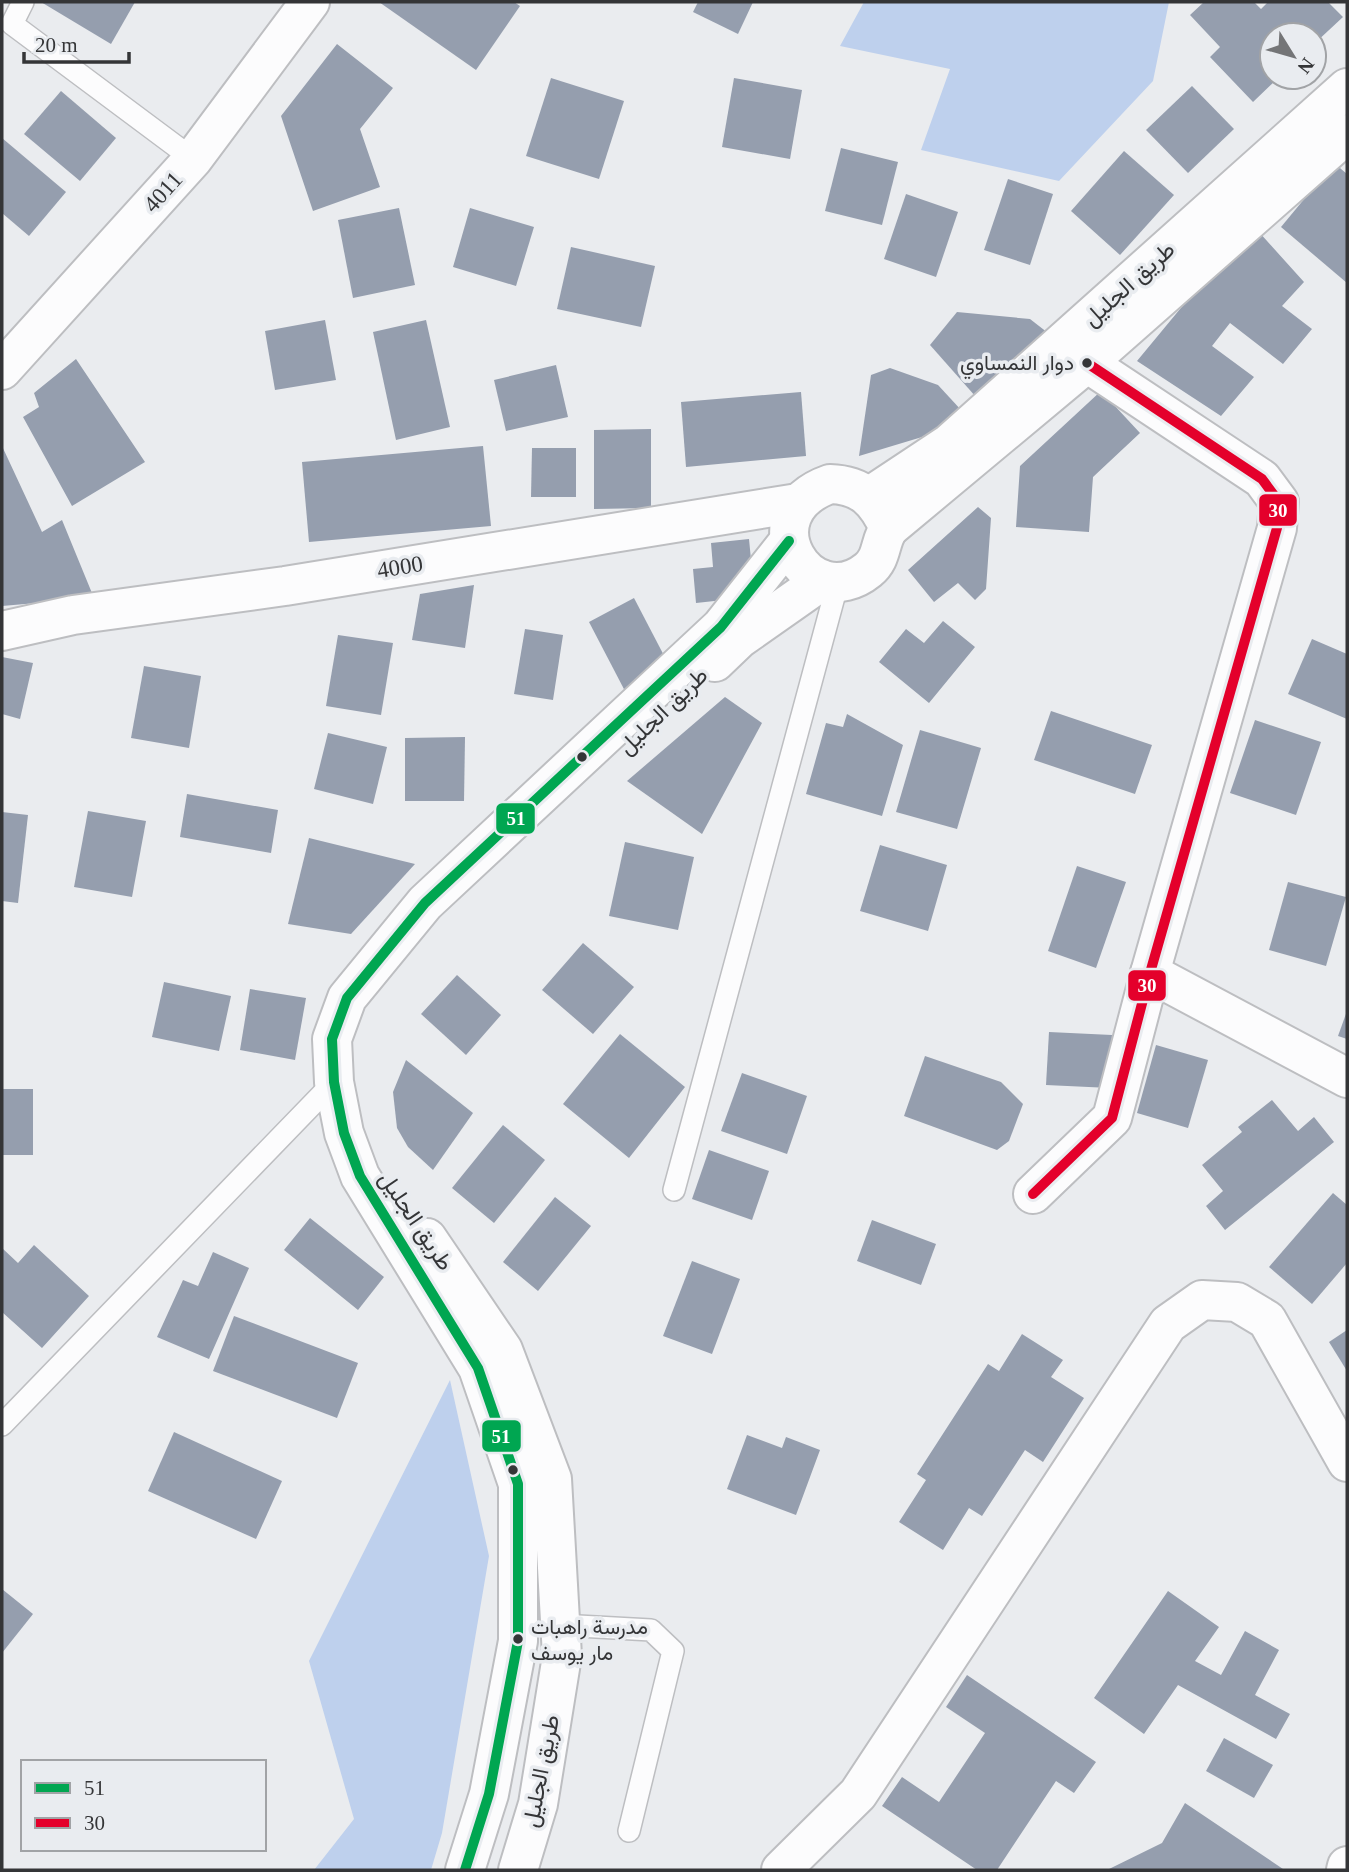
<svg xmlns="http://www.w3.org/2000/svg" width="1349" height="1872" font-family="'Times New Roman',Vazirmatn,serif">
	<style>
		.green { fill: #bed0ed }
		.building { fill: #959eae }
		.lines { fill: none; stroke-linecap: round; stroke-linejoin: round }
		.lane-casing { stroke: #bdbec1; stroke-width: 24 }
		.street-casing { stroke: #bdbec1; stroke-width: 42 }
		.secondary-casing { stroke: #bdbec1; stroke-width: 42 }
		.lane { stroke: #fcfcfd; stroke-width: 21 }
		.street { stroke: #fcfcfd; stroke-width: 38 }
		.secondary { stroke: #fcfcfd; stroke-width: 38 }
		.bus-1-casing { stroke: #e9ecf0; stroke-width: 16 }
		.bus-2-casing { stroke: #e9ecf0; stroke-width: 16 }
		.bus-1 { stroke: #00a651; stroke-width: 10 }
		.bus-2 { stroke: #e4002b; stroke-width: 10 }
		.bus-dot { fill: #343537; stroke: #e9ecf0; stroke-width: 2.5 }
		.labels { text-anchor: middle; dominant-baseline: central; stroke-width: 7; stroke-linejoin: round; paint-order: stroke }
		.bus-label { font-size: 21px; fill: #343537; stroke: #e9ecf0; text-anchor: end }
		.street-label { font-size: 23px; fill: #343537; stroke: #e9ecf0 }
		.line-badge { stroke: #e9ecf0; stroke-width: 2.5 }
		.badge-label { font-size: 19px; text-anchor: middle; font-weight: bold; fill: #fff }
	</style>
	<rect width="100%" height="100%" fill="#eaecef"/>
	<!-- green -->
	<g class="green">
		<path d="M 864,2 L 1169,2 L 1153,81 L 1059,181 L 921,150 L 950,69 L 840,46 Z"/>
		<path d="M 450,1380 L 489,1556 L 442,1833 L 431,1870 L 314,1870 L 354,1819 L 309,1661 Z"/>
	</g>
	<!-- building -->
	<g class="building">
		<path d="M 41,2 L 135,2 L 111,44 Z"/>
		<path d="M 379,2 L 514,2 L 520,6 L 476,70 Z"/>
		<path d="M 698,2 L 753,2 L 738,34 L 693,12 Z"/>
		<path d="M 1204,2 L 1254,2 L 1261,9 L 1268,2 L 1328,2 L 1343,17 L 1314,44 L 1314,35 L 1272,35 L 1272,77 L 1279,77 L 1253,102 L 1210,57 L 1220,47 L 1190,15 Z"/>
		<path d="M 337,44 L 393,88 L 360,129 L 380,187 L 313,211 L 281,116 Z"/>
		<path d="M 551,78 L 624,101 L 599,179 L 526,156 Z"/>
		<path d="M 734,78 L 802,90 L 790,159 L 722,147 Z"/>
		<path d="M 1192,86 L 1234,129 L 1188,173 L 1146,130 Z"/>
		<path d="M 61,91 L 116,138 L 80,181 L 24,134 Z"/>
		<path d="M 2,138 L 66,192 L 29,236 L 2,213 Z"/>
		<path d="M 841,148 L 898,162 L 882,225 L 825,211 Z"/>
		<path d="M 1124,151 L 1174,195 L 1120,255 L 1071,211 Z"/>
		<path d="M 1334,163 L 1347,174 L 1347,283 L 1281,227 Z"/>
		<path d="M 1008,179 L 1053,194 L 1030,265 L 984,250 Z"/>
		<path d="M 906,194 L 958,212 L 936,277 L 884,259 Z"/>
		<path d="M 399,208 L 415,285 L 353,298 L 338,220 Z"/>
		<path d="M 470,208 L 534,227 L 516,286 L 453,267 Z"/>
		<path d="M 1258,231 L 1304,282 L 1282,306 L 1312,329 L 1283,364 L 1230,323 L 1212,346 L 1254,377 L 1221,416 L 1137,361 L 1185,303 Z"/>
		<path d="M 571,247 L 655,266 L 641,327 L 557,309 Z"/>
		<path d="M 957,312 L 1030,319 L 1048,333 L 976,397 L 930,345 Z"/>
		<path d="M 325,320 L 336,380 L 275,390 L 265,331 Z"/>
		<path d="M 426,320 L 450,427 L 396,440 L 373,332 Z"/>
		<path d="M 76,359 L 145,462 L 72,506 L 23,417 L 39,407 L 34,393 Z"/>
		<path d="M 556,365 L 568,417 L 506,431 L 494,380 Z"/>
		<path d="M 890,368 L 938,385 L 962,411 L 932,434 L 859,456 L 871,375 Z"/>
		<path d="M 1101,391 L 1140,433 L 1093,477 L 1089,532 L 1016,527 L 1020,466 Z"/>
		<path d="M 801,392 L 806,456 L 686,467 L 681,402 Z"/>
		<path d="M 651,429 L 651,508 L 594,509 L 594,430 Z"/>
		<path d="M 2,446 L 42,532 L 62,520 L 94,598 L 2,606 Z"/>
		<path d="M 483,446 L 491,526 L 309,542 L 302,462 Z"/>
		<path d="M 532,448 L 576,448 L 576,497 L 531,497 Z"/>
		<path d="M 978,507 L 991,518 L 986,589 L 975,600 L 958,583 L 934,602 L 908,570 Z"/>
		<path d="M 749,539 L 752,570 L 742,598 L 696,603 L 693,569 L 713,567 L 711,543 Z"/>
		<path d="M 474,585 L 465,648 L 412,640 L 420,594 Z"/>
		<path d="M 634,598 L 671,669 L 626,693 L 589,622 Z"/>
		<path d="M 943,621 L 975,647 L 929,703 L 879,662 L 906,629 L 924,643 Z"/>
		<path d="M 525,629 L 563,635 L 553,700 L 514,694 Z"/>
		<path d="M 338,635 L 393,643 L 381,715 L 326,706 Z"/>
		<path d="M 1312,639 L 1347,654 L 1347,719 L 1288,694 Z"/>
		<path d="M 2,657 L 33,663 L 20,719 L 2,714 Z"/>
		<path d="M 144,666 L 201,676 L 189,748 L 131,738 Z"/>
		<path d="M 725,697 L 762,723 L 702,834 L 627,781 Z"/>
		<path d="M 1051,711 L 1152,745 L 1135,794 L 1034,760 Z"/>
		<path d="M 847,714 L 903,745 L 882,816 L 806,794 L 826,723 L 843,727 Z"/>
		<path d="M 1255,720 L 1321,742 L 1296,815 L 1230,793 Z"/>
		<path d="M 920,730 L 981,748 L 957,829 L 896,812 Z"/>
		<path d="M 328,733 L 387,747 L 373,804 L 314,789 Z"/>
		<path d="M 465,737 L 464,801 L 405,801 L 405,738 Z"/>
		<path d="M 187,794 L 278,810 L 271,853 L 180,837 Z"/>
		<path d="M 88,811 L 146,821 L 132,897 L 74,887 Z"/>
		<path d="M 2,812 L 28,815 L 18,903 L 2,901 Z"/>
		<path d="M 309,838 L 415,864 L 351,934 L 288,924 Z"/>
		<path d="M 625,842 L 694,857 L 678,930 L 609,916 Z"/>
		<path d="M 880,845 L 947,865 L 928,931 L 860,911 Z"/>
		<path d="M 1077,866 L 1126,882 L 1096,968 L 1048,951 Z"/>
		<path d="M 1288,882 L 1346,897 L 1326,966 L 1269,950 Z"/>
		<path d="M 583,943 L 634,987 L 593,1034 L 542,990 Z"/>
		<path d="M 457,975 L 501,1015 L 466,1055 L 421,1014 Z"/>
		<path d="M 164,982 L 231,996 L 219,1051 L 152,1037 Z"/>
		<path d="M 250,989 L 306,998 L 295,1060 L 240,1050 Z"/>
		<path d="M 1347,1011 L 1347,1039 L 1338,1036 Z"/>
		<path d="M 1049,1032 L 1112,1035 L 1110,1088 L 1046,1085 Z"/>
		<path d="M 620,1034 L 685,1087 L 629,1158 L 563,1104 Z"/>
		<path d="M 1156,1045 L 1208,1060 L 1188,1128 L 1137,1113 Z"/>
		<path d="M 925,1056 L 1001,1082 L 1023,1104 L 1009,1141 L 997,1150 L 904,1116 Z"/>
		<path d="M 406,1060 L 473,1113 L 433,1170 L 408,1147 L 397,1128 L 393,1092 Z"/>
		<path d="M 742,1073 L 807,1096 L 787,1154 L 721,1131 Z"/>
		<rect x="2" y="1089" width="31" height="66"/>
		<path d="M 1272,1100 L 1298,1131 L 1314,1117 L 1334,1142 L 1225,1230 L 1206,1206 L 1223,1191 L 1202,1165 L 1242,1132 L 1238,1127 Z"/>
		<path d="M 503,1125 L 545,1160 L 494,1223 L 452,1188 Z"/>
		<path d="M 709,1150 L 769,1171 L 752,1220 L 692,1199 Z"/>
		<path d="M 1333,1193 L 1347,1205 L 1347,1263 L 1312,1304 L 1269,1267 Z"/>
		<path d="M 555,1197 L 591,1226 L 538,1291 L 503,1262 Z"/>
		<path d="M 310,1218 L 384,1277 L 358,1310 L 284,1250 Z"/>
		<path d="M 872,1220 L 936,1244 L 921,1285 L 857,1261 Z"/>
		<path d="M 34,1245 L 89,1296 L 42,1348 L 2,1312 L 2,1248 L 18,1263 Z"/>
		<path d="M 213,1252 L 249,1268 L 209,1359 L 157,1337 L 183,1280 L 198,1286 Z"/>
		<path d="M 692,1261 L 740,1279 L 712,1354 L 663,1336 Z"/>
		<path d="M 234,1316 L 358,1363 L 337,1418 L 213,1371 Z"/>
		<path d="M 1347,1330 L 1347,1371 L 1329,1342 Z"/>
		<path d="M 1022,1334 L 1063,1360 L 1051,1377 L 1084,1398 L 1043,1462 L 1025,1450 L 982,1516 L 969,1508 L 943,1550 L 899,1522 L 926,1480 L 917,1474 L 988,1364 L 999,1371 Z"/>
		<path d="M 174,1432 L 282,1481 L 256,1539 L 148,1491 Z"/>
		<path d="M 747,1435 L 782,1448 L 786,1437 L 820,1450 L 796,1515 L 727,1489 Z"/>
		<path d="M 2,1589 L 33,1614 L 2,1653 Z"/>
		<path d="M 1168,1591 L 1219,1627 L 1195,1661 L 1221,1675 L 1245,1631 L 1279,1650 L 1255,1695 L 1290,1714 L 1276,1739 L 1178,1685 L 1144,1734 L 1094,1698 Z"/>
		<path d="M 967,1675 L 1096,1762 L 1074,1793 L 1056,1781 L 997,1870 L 977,1870 L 882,1806 L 902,1777 L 939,1802 L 985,1733 L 946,1707 Z"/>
		<path d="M 1224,1738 L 1273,1765 L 1254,1798 L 1206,1771 Z"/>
		<path d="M 1185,1803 L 1283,1869 L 1107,1870 L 1162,1843 Z"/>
	</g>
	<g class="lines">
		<defs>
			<g id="lane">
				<path d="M 23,2 L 12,24 L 193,159"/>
				<path d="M 674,1190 L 838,582"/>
				<path d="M 2,1425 L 334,1082"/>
				<path d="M 560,1625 L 651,1630 L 673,1651 L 629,1831"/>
			</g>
			<g id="street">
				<path d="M 2,370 L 193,159 L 310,2"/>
				<path d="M 1150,973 L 1347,1078"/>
				<path d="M 1033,1194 L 1112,1118 L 1150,973 L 1277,528 L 1279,502 L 1262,479 L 1087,363"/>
				<path d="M 781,1870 L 858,1794 L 1168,1324 L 1202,1300 L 1237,1302 L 1267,1320 L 1347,1462"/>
				<path d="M 1346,1870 L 1347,1866"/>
			</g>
			<g id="secondary">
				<path d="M 830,484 C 862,485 876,500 889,528 C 879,542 883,558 868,570 C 810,617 745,514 830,484 Z"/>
				<path d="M 870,496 L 950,443 L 1347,88"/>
				<path d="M 889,528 L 1087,363 L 1347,134"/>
				<path d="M 2,631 L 73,615 L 285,586 L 798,503"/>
				<path d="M 715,662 L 739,639 L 823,580"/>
				<path d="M 427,1238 L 503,1350 L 552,1479 L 562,1656 L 538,1804 L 518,1870"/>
				<path d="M 465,1870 L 489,1794 L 518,1641 L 518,1484 L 478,1368 L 360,1176 L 344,1133 L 334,1082 L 332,1039 L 347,998 L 425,903 L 721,627 L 789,541"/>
			</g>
		</defs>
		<!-- lane casing -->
		<use href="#lane" class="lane-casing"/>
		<!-- street casing -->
		<use href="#street" class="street-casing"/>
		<!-- secondary casing -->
		<use href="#secondary" class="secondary-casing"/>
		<!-- lane -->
		<use href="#lane" class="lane"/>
		<!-- street -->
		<use href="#street" class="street"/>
		<!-- secondary -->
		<use href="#secondary" class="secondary"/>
		<defs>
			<path id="bus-1" d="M 465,1870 L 489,1794 L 518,1641 L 518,1484 L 478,1368 L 360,1176 L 344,1133 L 334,1082 L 332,1039 L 347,998 L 425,903 L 721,627 L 789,541"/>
			<path id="bus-2" d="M 1033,1194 L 1112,1118 L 1150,973 L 1277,528 L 1279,502 L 1262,479 L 1087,363"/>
		</defs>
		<!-- bus-1 casing -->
		<use href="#bus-1" class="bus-1-casing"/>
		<!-- bus-2 casing -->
		<use href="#bus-2" class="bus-2-casing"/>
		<!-- bus-1 -->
		<use href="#bus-1" class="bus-1"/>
		<!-- bus-2 -->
		<use href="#bus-2" class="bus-2"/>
	</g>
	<!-- markers -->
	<g class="bus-dot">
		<circle cx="1087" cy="363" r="6"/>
		<circle cx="582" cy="757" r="6"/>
		<circle cx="513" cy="1470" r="6"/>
		<circle cx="518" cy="1639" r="6"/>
	</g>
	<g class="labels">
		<!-- bus labels -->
		<g class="bus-label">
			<text x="1074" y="363">دوار النمساوي</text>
			<text x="531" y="1627" text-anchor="start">مدرسة راهبات<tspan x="531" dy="26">مار يوسف</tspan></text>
		</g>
		<!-- street labels -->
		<g class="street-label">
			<text transform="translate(163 192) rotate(-48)">4011</text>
			<text transform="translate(1129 284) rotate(-42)">طريق الجليل</text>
			<text transform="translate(400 567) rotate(-9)">4000</text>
			<text transform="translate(663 711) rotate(-44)">طريق الجليل</text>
			<text transform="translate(416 1221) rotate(56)">طريق الجليل</text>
			<text transform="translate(541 1771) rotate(-79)">طريق الجليل</text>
		</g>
	</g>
	<g class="line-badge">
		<rect x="1258" y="493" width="40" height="34" rx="7" fill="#e4002b"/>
		<rect x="495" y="802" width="41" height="33" rx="7" fill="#00a651"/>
		<rect x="1127" y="969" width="40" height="33" rx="7" fill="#e4002b"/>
		<rect x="481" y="1419" width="41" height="34" rx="7" fill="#00a651"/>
	</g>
	<g class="badge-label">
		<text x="1278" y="517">30</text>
		<text x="516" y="825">51</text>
		<text x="1147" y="992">30</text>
		<text x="501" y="1443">51</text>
	</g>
	<!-- border -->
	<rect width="1349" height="1872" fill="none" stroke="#343537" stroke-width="7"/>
	<!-- legend -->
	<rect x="21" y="1760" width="245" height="91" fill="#e9ecf0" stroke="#a1a3a6" stroke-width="2"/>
	<rect x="35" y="1783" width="35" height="10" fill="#00a651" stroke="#a1a3a6" stroke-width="2"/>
	<text x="84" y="1795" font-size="21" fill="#343537">51</text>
	<rect x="35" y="1818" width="35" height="10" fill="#e4002b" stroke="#a1a3a6" stroke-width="2"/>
	<text x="84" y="1830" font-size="21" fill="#343537">30</text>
	<!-- north arrow -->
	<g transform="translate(1293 56) rotate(127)"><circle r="33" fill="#e9ecf0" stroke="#a1a3a6" stroke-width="2"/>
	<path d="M0-5L12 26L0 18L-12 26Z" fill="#747577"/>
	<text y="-10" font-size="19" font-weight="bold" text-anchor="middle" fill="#343537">N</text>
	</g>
	<!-- scale -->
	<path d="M24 52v10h105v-10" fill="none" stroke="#343537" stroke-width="3.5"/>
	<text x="35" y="52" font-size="21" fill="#343537" stroke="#e9ecf0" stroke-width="5" paint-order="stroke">20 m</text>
</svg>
